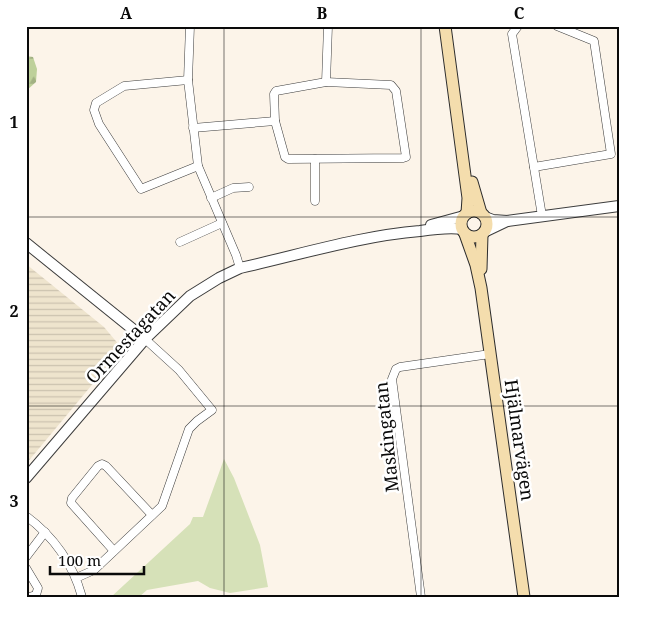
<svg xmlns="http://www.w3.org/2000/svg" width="645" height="623" font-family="'Noto Serif',serif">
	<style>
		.farmland { fill: url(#farmland-rules) }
		.grass { fill: #d6e1b8 }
		.forest { fill: url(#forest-firs) }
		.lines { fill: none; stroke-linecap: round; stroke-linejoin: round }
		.minor-casing { stroke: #3d3d3d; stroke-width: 9 }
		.tertiary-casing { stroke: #3d3d3d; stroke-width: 12 }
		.secondary-casing { stroke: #2c2c2c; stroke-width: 13 }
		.minor { stroke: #fff; stroke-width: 8 }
		.tertiary { stroke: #fff; stroke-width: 10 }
		.secondary { stroke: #f4ddad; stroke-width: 11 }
		.grid { fill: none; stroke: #0a0a0a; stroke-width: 1; stroke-opacity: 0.55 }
		.labels { text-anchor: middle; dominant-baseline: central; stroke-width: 5; stroke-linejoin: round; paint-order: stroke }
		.street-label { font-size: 18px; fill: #0a0a0a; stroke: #fff }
		.neatline { fill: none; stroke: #0a0a0a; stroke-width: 2 }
		.grid-label { font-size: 16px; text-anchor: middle; font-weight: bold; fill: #0a0a0a }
	</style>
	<defs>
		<pattern id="farmland-rules" width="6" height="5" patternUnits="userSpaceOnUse" patternTransform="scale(1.25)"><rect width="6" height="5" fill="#eee4cd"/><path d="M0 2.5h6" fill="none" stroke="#cbc2af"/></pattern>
		<pattern id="forest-firs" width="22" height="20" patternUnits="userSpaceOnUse" patternTransform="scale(1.25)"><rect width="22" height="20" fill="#bed09a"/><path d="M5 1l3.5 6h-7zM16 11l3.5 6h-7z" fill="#a2b183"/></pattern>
	</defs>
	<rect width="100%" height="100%" fill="#fcf4e9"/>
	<!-- farmland -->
	<path class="farmland" d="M 26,264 L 104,327 L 120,346 L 116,356 L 26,464 Z"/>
	<!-- grass -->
	<path class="grass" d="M 224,459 L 234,478 L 260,545 L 268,587 L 230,593 L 210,588 L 198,581 L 147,590 L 139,597 L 111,597 L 190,524 L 193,517 L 203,517 Z"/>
	<!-- forest -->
	<path class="forest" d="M 26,56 L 33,57 L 37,69 L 36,82 L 26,91 Z"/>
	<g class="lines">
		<defs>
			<g id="minor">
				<path d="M 190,26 L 188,80 L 198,166 L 236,255 L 240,268"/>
				<path d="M 518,26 L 512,34 L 542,216"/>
				<path d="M 188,80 L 124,86 L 96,103 L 94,110 L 99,124 L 141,189 L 198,166"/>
				<path d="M 326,82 L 391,85 L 396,91 L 406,157 L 403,158 L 288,159 L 285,157 L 275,121 L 274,94 L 276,91 Z"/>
				<path d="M 326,82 L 328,26"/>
				<path d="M 193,128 L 275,121"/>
				<path d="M 315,159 L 315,201"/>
				<path d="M 534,167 L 611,154 L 594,41 L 557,26"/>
				<path d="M 211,198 L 233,188 L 249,187"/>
				<path d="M 180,242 L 222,223"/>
				<path d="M 26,516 C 53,536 73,564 82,597"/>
				<path d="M 114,551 L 71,503 L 72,498 L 98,466 L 102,464 L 106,466 L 152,515"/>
				<path d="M 26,557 L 45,532"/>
				<path d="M 26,568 L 38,588 L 36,595 L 29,597"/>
				<path d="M 76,578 L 94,570 L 162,506 L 189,429 L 197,421 L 212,410 L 179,370 L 145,339"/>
				<path d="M 421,597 L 392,379 L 396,369 L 400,367 L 490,354"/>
			</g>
			<g id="tertiary">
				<path d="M 485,217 L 493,220 L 507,221 L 619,206"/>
				<path d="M 431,225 L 464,216"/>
				<path d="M 484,232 L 507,221"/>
				<path d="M 26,243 L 145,339"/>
				<path d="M 26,478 L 145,339 L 190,296 L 219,278 L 240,268 C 299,255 359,236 420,231 C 434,229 449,227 462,229"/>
			</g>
			<g id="secondary">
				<path d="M 445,26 L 468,198 L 467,213"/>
				<path d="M 472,182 L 481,213"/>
				<circle cx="474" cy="224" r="13"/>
				<path d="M 465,234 L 476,265 L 481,288 L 524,597"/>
				<path d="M 481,269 L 482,235"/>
			</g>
		</defs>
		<!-- minor casing -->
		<use href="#minor" class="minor-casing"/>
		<!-- tertiary casing -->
		<use href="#tertiary" class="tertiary-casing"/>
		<!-- secondary casing -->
		<use href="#secondary" class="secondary-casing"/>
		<!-- minor -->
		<use href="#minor" class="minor"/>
		<!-- tertiary -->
		<use href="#tertiary" class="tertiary"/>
		<!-- secondary -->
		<use href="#secondary" class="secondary"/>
	</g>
	<!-- grid -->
	<path class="grid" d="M 224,26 L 224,597M 421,26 L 421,597M 26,217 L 619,217M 26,406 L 619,406"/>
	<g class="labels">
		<!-- street labels -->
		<g class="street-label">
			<text transform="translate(130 336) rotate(-47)">Ormestagatan</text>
			<text transform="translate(386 437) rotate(-96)">Maskingatan</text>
			<text transform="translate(520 440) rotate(82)">Hjälmarvägen</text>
		</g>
	</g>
	<!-- border -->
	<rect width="645" height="623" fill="none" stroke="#ffffff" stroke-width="55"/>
	<!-- scale -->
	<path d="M50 566v8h94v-8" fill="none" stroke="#0a0a0a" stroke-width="2.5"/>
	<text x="58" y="566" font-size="15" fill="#0a0a0a" stroke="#ffffff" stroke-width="4" paint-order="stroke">100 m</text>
	<rect x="28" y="28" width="590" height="568" class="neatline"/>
	<g class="grid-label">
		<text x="126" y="19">A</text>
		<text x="322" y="19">B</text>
		<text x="519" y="19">C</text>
		<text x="14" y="128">1</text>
		<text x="14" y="317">2</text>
		<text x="14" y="507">3</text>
	</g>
</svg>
